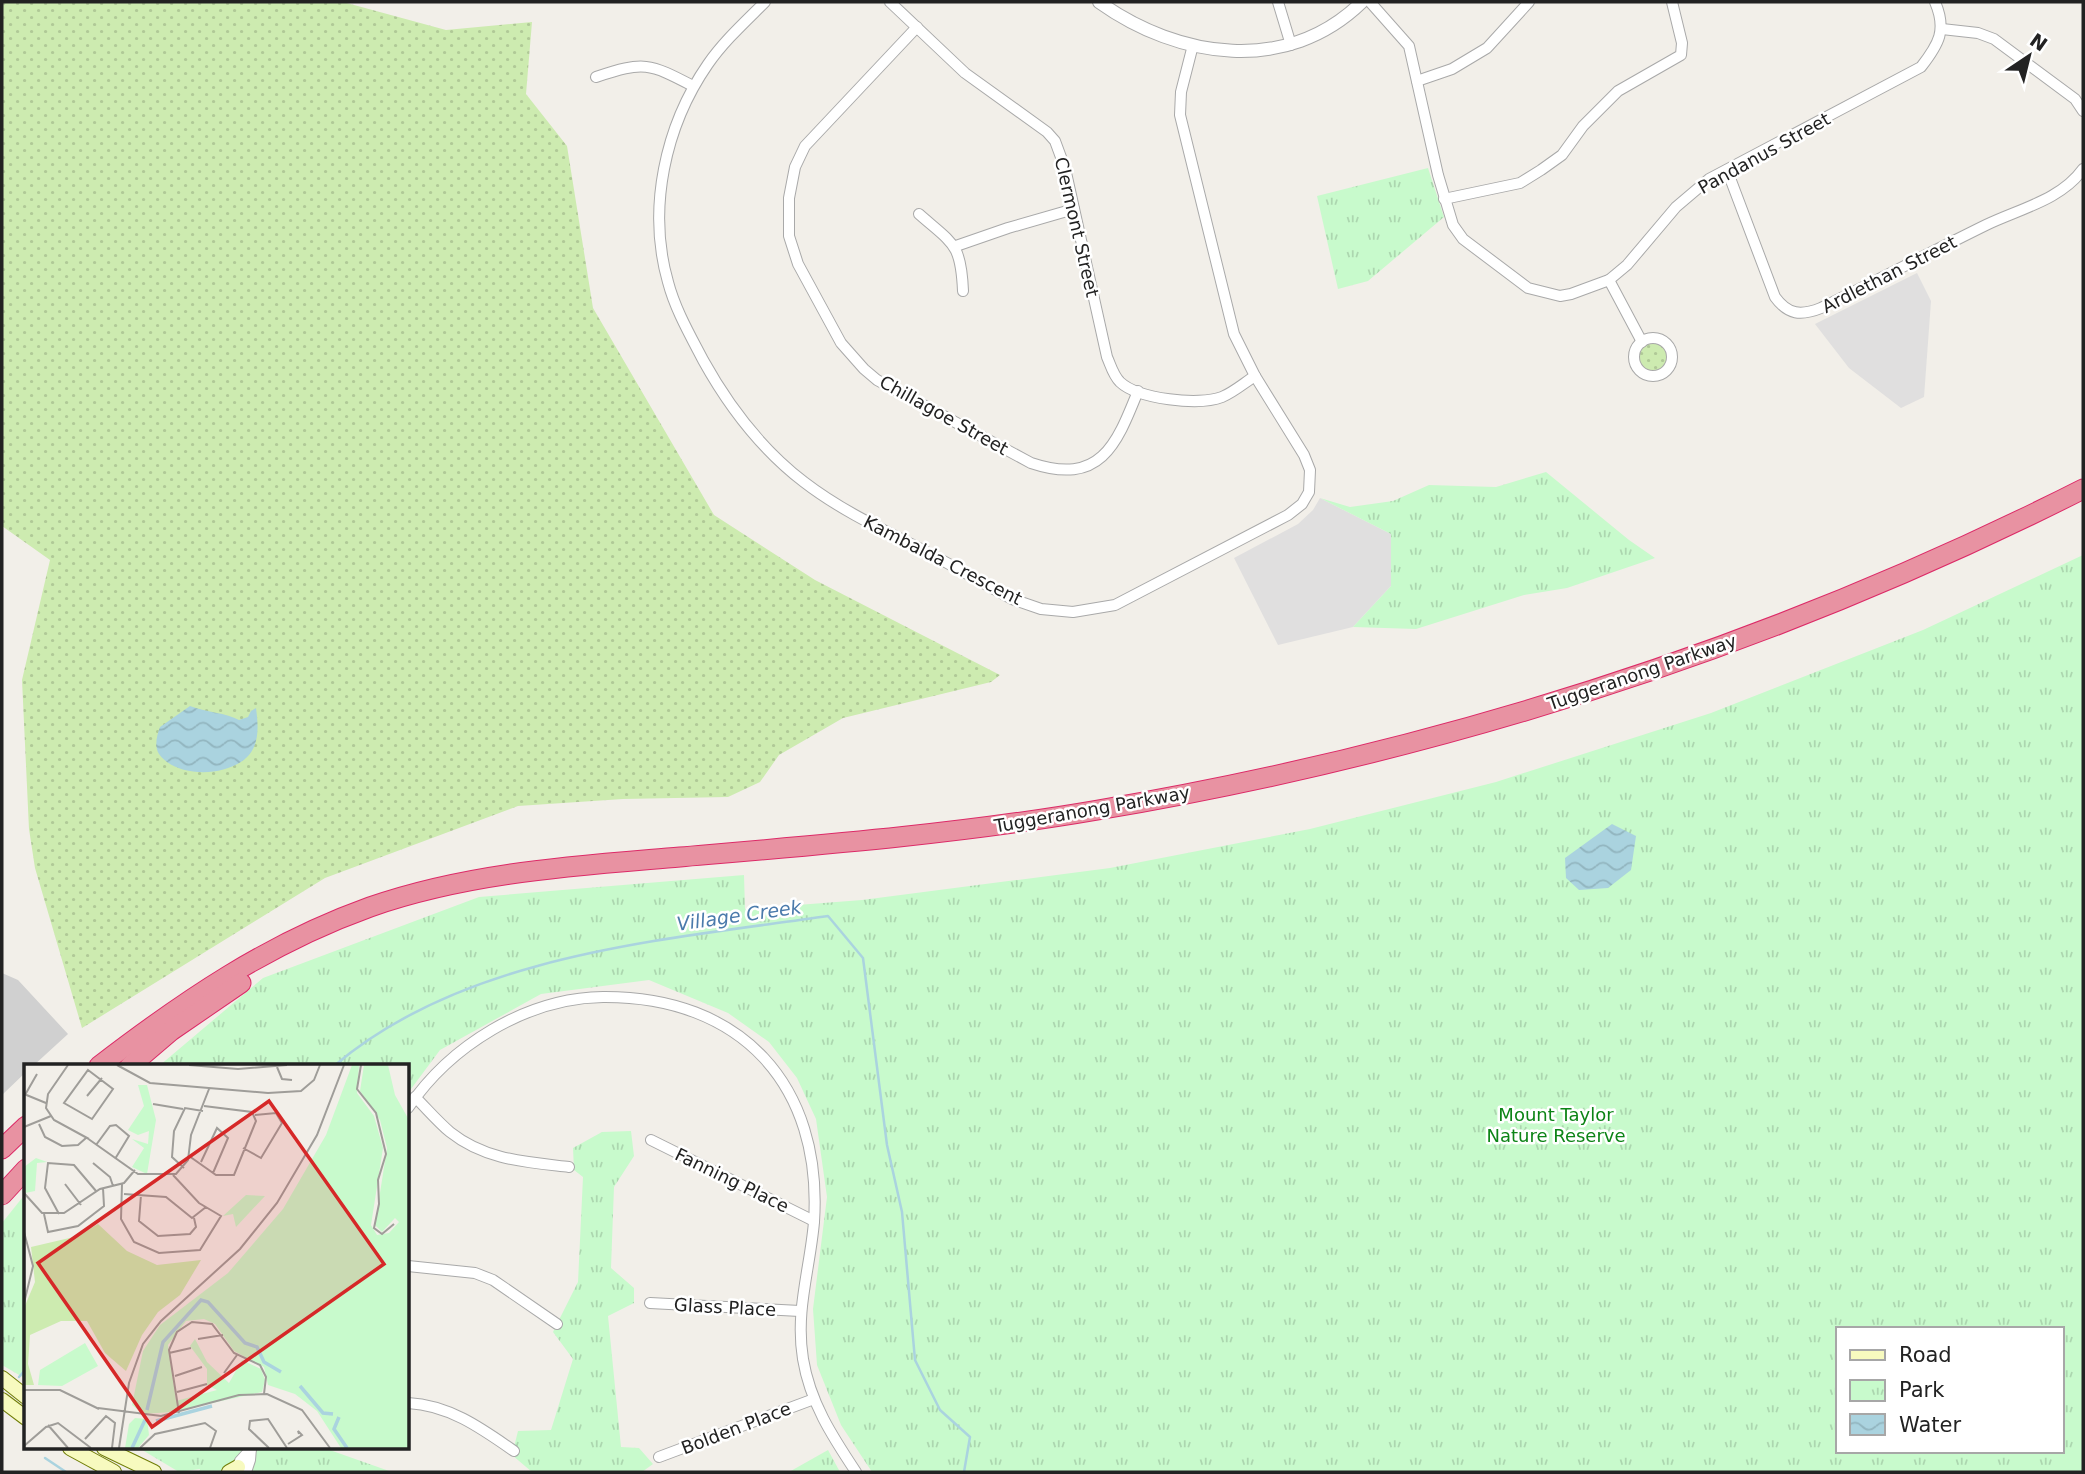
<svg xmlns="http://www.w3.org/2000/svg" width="2085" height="1474" font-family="'DejaVu Sans',sans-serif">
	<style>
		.residential { fill: #e0dfdf }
		.religious { fill: #d0d0d0 }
		.grass { fill: url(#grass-dots) }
		.park { fill: url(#park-tufts); fill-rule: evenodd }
		.water { fill: url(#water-waves) }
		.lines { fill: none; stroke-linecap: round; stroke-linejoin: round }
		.stream { stroke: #aad3df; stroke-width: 2.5 }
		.minor-casing { stroke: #a9a9a9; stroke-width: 12 }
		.tertiary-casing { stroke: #a9a9a9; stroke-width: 14 }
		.secondary-casing { stroke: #707d05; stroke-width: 16 }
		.motorway-casing { stroke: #dc2a67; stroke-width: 21 }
		.minor { stroke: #fff; stroke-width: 10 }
		.tertiary { stroke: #fff; stroke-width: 12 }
		.secondary { stroke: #f7fabf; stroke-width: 14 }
		.motorway { stroke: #e892a2; stroke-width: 19 }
		.labels { text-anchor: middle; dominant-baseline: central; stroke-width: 5; stroke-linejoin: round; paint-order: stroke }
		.street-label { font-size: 18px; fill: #222; stroke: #fff }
		.park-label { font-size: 18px; fill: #0c8416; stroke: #fff }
		.water-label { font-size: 19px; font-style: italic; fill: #4a7aab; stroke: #fff }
		.inset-river { fill: none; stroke: #aad3df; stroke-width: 3.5 }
		.inset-road { fill: none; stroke: #9f9d99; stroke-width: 2 }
		.view { fill: #d62828; fill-opacity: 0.15; stroke: #d62828; stroke-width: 3.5 }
		.inset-edge { fill: none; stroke: #222; stroke-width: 3.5 }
	</style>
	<defs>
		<pattern id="grass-dots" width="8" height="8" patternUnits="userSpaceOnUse" patternTransform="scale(1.75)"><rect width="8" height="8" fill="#cdebb0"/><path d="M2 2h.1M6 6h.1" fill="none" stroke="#b0c997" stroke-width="1.8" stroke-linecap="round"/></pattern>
		<pattern id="park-tufts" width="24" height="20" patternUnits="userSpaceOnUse" patternTransform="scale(1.75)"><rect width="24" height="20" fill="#c8facc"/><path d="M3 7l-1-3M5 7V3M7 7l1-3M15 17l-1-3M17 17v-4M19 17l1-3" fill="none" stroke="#acd6af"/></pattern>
		<pattern id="water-waves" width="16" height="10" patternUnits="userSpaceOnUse" patternTransform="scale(1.75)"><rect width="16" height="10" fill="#aad3df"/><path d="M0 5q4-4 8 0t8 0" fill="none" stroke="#92b5bf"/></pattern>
	</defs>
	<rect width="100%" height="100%" fill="#f2efe9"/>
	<!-- residential -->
	<g class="residential">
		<path d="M 1917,273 L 1931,301 L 1924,397 L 1901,408 L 1849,368 L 1815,324 Z"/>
		<path d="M 1320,498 L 1391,534 L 1391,586 L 1353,627 L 1278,645 L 1234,558 L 1298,524 L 1313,510 Z"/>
	</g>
	<!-- religious -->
	<path class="religious" d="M 2,973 L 18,980 L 68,1034 L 33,1066 L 26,1066 L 26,1072 L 2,1095 Z"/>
	<!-- grass -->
	<g class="grass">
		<path d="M 2,2 L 343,2 L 446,30 L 532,22 L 526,94 L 567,146 L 593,308 L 714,515 L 815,580 L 1000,675 L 991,682 L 843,718 L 779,755 L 760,782 L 728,797 L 623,799 L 518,806 L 325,878 L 82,1028 L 35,868 L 29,829 L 22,680 L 50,560 L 2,526 Z"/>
		<circle cx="1653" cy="357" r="15"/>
	</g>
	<!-- park -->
	<g class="park">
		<path d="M 1428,168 L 1444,217 L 1368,281 L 1338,289 L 1317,196 Z"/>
		<path d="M 1546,472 L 1629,540 L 1655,558 L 1567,588 L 1524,595 L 1416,629 L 1353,627 L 1391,586 L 1391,534 L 1320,498 L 1350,507 L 1393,501 L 1429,485 L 1496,487 Z"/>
		<path d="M 2083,555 L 2083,1472 L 872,1472 L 841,1425 L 817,1365 L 813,1309 L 827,1197 L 816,1119 L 797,1078 L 769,1042 L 728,1013 L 649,980 L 541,994 L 440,1050 L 408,1093 L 408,1066 L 159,1066 L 263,978 L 479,897 L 744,875 L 745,909 L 862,900 L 1110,868 L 1310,829 L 1496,782 L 1711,713 L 1923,630 ZM 1838,1329 L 2062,1329 L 2062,1451 L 1838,1451 Z"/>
		<path d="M 631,1131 L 634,1156 L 614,1187 L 611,1268 L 634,1288 L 634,1303 L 608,1316 L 621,1447 L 639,1448 L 653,1464 L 642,1472 L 532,1472 L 512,1455 L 518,1431 L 551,1430 L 573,1359 L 553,1332 L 578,1282 L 583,1177 L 574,1170 L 573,1148 L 602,1132 Z"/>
		<path d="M 26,1193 L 26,1379 L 2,1365 L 2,1223 Z"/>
		<path d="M 139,1448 L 324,1448 L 392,1472 L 199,1472 L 200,1469 L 179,1472 Z"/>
		<path d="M 828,1450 L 840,1472 L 789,1472 Z"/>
	</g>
	<!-- water -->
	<g class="water">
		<path d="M 190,706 C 205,712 227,713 239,720 L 248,717 L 251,711 L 256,708 C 258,723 260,742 249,755 C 230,777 177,779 159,754 C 154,746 157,735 160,727 Z"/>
		<path d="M 1612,824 L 1636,836 L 1631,870 L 1608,888 L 1579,890 L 1566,878 L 1565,858 Z"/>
	</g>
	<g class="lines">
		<!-- stream -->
		<g class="stream">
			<path d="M 334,1066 C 465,954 664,940 828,916 L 863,958 L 887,1145 L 902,1212 L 915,1360 L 940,1410 L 970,1437 L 964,1472"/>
			<path d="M 19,1377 L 26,1369"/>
			<path d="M 45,1458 L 66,1472"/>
		</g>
		<defs>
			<g id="minor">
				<path d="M 765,2 C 745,22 724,41 708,64 C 665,126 647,209 668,282 C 675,309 690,335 703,360 C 729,407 761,449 804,482 C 839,509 879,528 919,548 C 950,564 981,582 1012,599 L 1041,609 L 1073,612 L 1115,605 L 1288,515 L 1302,504 L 1309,492 L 1310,470 L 1304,455 L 1255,376 L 1234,334 L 1180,115 L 1181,92 L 1193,45"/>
				<path d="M 890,2 L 965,73 L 1047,132 L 1055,141 L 1065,168 L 1107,357 C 1111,366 1113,375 1120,382 C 1138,399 1199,406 1222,397 C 1234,392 1244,383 1255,376"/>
				<path d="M 1278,2 L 1291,45"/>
				<path d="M 1370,2 L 1409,46 L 1438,175 L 1453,225 L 1463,239 L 1528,288 L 1560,296 L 1571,294 L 1609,280 L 1627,265 L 1676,207 L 1709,179 L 1921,67 C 1939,44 1947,30 1935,2"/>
				<path d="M 917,27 L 805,146 L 795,167 L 789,198 L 789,236 L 798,264 L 841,343 L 864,369 L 877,380 L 1031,463 C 1100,486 1116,446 1138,391"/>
				<path d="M 1942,29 L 1978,33 L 1994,39 L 2075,99 L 2083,111"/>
				<path d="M 596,77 C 644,61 649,63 693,86"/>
				<path d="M 1417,81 L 1452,69 L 1487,48 L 1529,2"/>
				<path d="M 1727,170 L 1775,297 C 1788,315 1801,316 1821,308 C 1876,281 1931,252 1986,225 C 2019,209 2061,200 2083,169"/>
				<path d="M 1444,199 L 1520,183 L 1541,170 L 1562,155 L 1583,126 L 1618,91 L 1681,55 L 1682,43 L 1672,2"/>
				<path d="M 919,214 C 953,244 961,243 963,291"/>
				<path d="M 956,246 L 1008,228 L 1074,209"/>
				<path d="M 1609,280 L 1642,342"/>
				<circle cx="1653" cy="357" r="19"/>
				<path d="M 415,1097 C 427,1109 438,1122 450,1132 C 485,1160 526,1162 569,1167"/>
				<path d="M 408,1108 C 450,1046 526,998 603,997 C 741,996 823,1085 814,1222 C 810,1269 795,1311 803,1359 C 810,1402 832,1436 856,1472"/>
				<path d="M 651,1140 L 814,1221"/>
				<path d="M 408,1266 L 475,1273 L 493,1280 L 557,1324"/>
				<path d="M 650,1303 L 800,1311"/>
				<path d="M 408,1403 C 449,1405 481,1428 514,1451"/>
				<path d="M 659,1457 L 814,1399"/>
				<path d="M 235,1472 L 240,1461 L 251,1449"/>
				<path d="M 246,1472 L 250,1460 L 251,1448"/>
			</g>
			<path id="tertiary" d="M 1099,2 C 1179,59 1287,75 1362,2"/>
			<g id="secondary">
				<path d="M 2,1378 L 26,1397"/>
				<path d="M 2,1400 L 26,1418"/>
				<path d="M 70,1448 L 114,1472"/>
				<path d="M 104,1448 L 154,1472"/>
				<path d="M 229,1472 L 238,1467"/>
			</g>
			<g id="motorway">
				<path d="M 99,1066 C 185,1000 267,944 370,907 C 470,872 576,866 680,857 C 820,845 959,834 1098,810 C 1440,752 1773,646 2083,489"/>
				<path d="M 130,1066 L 171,1031 L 241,983"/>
				<path d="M 2,1149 L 26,1126"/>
				<path d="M 2,1195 L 26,1169"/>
			</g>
		</defs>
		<!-- minor casing -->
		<use href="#minor" class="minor-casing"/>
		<!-- tertiary casing -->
		<use href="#tertiary" class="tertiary-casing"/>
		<!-- secondary casing -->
		<use href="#secondary" class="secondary-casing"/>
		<!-- motorway casing -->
		<use href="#motorway" class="motorway-casing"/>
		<!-- minor -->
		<use href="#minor" class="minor"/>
		<!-- tertiary -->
		<use href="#tertiary" class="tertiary"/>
		<!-- secondary -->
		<use href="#secondary" class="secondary"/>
		<!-- motorway -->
		<use href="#motorway" class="motorway"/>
	</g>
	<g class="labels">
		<!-- street labels -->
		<g class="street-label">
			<text transform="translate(1764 153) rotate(-29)">Pandanus Street</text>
			<text transform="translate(1077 227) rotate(77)">Clermont Street</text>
			<text transform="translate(1889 274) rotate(-27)">Ardlethan Street</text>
			<text transform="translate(944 415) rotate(29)">Chillagoe Street</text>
			<text transform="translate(943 560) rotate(27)">Kambalda Crescent</text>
			<text transform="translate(1642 672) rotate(-19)">Tuggeranong Parkway</text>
			<text transform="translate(1092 809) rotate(-10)">Tuggeranong Parkway</text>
			<text transform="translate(732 1180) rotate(26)">Fanning Place</text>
			<text transform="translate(725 1307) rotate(3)">Glass Place</text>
			<text transform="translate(736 1428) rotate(-21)">Bolden Place</text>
		</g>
		<!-- park labels -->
		<g class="park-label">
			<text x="1556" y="1114">Mount Taylor<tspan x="1556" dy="21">Nature Reserve</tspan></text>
		</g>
		<!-- water labels -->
		<g class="water-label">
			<text transform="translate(739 915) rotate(-8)">Village Creek</text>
		</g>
	</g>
	<!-- overview -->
	<g transform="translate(24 1064)">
		<rect width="385" height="385" fill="#f2efe9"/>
		<path d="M 74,160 L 103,187 L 133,201 L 177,196 L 156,231 L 134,248 L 118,271 L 102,307 L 81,289 L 63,257 L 37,257 L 6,271 L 4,300 L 10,321 L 0,321 L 0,244 L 11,218 L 7,183 L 54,172 Z" fill="#cdebb0"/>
		<path d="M 328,1 L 335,1 L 333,29 L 350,52 L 359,84 L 347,161 L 353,171 L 365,169 L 375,158 L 371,154 L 358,168 L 351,161 L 363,84 L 356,56 L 336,27 L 340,1 L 364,1 L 371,31 L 385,56 L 385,384 L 317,384 L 293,347 L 271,330 L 244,321 L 240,303 L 210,287 L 191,260 L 180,255 L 162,257 L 144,281 L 152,337 L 193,326 L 183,321 L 183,305 L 166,282 L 171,275 L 183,298 L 205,319 L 218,296 L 237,305 L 241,316 L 238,328 L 148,348 L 119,350 L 108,341 L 119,287 L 136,261 L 204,209 L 259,145 L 302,71 ZM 114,21 L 123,21 L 132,56 L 123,110 L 108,103 L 120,84 L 108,75 L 124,80 L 125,67 L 114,71 L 104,66 L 120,42 ZM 12,94 L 23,98 L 13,99 L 11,127 L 1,129 L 0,103 ZM 222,131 L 241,132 L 212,163 L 209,150 L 199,152 ZM 61,279 L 74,302 L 38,322 L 14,321 L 16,306 ZM 111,354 L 123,355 L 125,371 L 114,384 L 101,384 L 105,360 Z" fill="#c8facc"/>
		<path class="inset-river" d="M 276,322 L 299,349 L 309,350M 123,346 L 139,278 L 177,236 L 184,238 L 221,279 L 233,283 L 240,298 L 257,308M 315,353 L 310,365 L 323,384M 132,357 L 188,342M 108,384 L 121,356"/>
		<path class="inset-road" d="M 44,1 L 24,30 L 22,44 L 30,56 L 65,75M 93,1 L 126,19 L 244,29 L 277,27 L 290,16 L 296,1M 165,1 L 214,5 L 263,1M 337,1 L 333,25 L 352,49 L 362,90 L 354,116 L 355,140 L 350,164 L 358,170 L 370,160M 253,3 L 258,15 L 268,16M 64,6 L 89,25 L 68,55 L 40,39 ZM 0,30 L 22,39M 1,31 L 13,10M 63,32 L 78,14M 129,40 L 159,45M 15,60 L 21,73 L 38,82 L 54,81 L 62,74M 0,63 L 27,52M 63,74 L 114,110 L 152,110 L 164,96 L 167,71 L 185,25M 72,81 L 86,62 L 92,61 L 105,72 L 91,95M 219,84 L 237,94 L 258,59 L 252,49 L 231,51M 165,92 L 192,111 L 210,111 L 232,57 L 228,48 L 180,42M 177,98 L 193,64 L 204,74 L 189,109M 69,99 L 86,113 L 89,122M 160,104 L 148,93 L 150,67 L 161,44 L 179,47M 41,120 L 57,141M 98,120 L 97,155 L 110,178 L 135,189 L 176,186 L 197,152 L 175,139 L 149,111M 0,129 L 18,149 L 40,149 L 76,125 L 100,119 L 111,106M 100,130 L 142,133 L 168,154 L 182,143M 117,131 L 115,157 L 134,172 L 166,170 L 172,163 L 170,154M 20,150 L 24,168 L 54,162 L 80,142 L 79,124M 35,150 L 21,124 L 24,99 L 50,101 L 72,127M 0,168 L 9,202 L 0,239M 174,275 L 199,271M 145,289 L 167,284M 200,309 L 213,291M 151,312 L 178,303M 0,326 L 36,326 L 75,345M 153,328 L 183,320M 74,344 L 137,352 L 215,331 L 243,330 L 278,346 L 306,384M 155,349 L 145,286 L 153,268 L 168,258 L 188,260 L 210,289 L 236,301 L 242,313 L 240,330M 24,361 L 44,384M 61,375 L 82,352 L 91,359 L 88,384M 264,380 L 278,371 L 274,367 L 275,370M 0,382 L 22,363 L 34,359 L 67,384M 95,384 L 105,319 L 119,280 L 137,257 L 216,185 L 253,139 L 293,71 L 320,1M 116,384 L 131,370 L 181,359 L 192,367 L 186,384M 245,384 L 225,365 L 226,357 L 244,355 L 263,384"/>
		<path class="view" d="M 245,37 L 360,200 L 128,363 L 14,199 Z"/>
		<rect width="385" height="385" class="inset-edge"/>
	</g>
	<!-- border -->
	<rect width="2085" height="1474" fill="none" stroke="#222222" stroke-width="7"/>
	<!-- legend -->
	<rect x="1836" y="1327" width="228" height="126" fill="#ffffff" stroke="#a7a7a7" stroke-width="2"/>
	<rect x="1850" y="1350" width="35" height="10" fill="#f7fabf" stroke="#a7a7a7" stroke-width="2"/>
	<text x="1899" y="1362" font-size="21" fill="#222222">Road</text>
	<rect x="1850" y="1380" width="35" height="21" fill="url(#park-tufts)" stroke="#a7a7a7" stroke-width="2"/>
	<text x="1899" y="1397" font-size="21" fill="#222222">Park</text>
	<rect x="1850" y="1414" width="35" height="21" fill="url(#water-waves)" stroke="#a7a7a7" stroke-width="2"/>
	<text x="1899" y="1432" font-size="21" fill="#222222">Water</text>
	<!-- north arrow -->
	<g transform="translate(2029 56) rotate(35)" stroke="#ffffff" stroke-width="5" paint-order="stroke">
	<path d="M0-5L12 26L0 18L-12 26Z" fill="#222222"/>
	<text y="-10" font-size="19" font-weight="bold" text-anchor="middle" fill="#222222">N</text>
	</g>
</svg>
